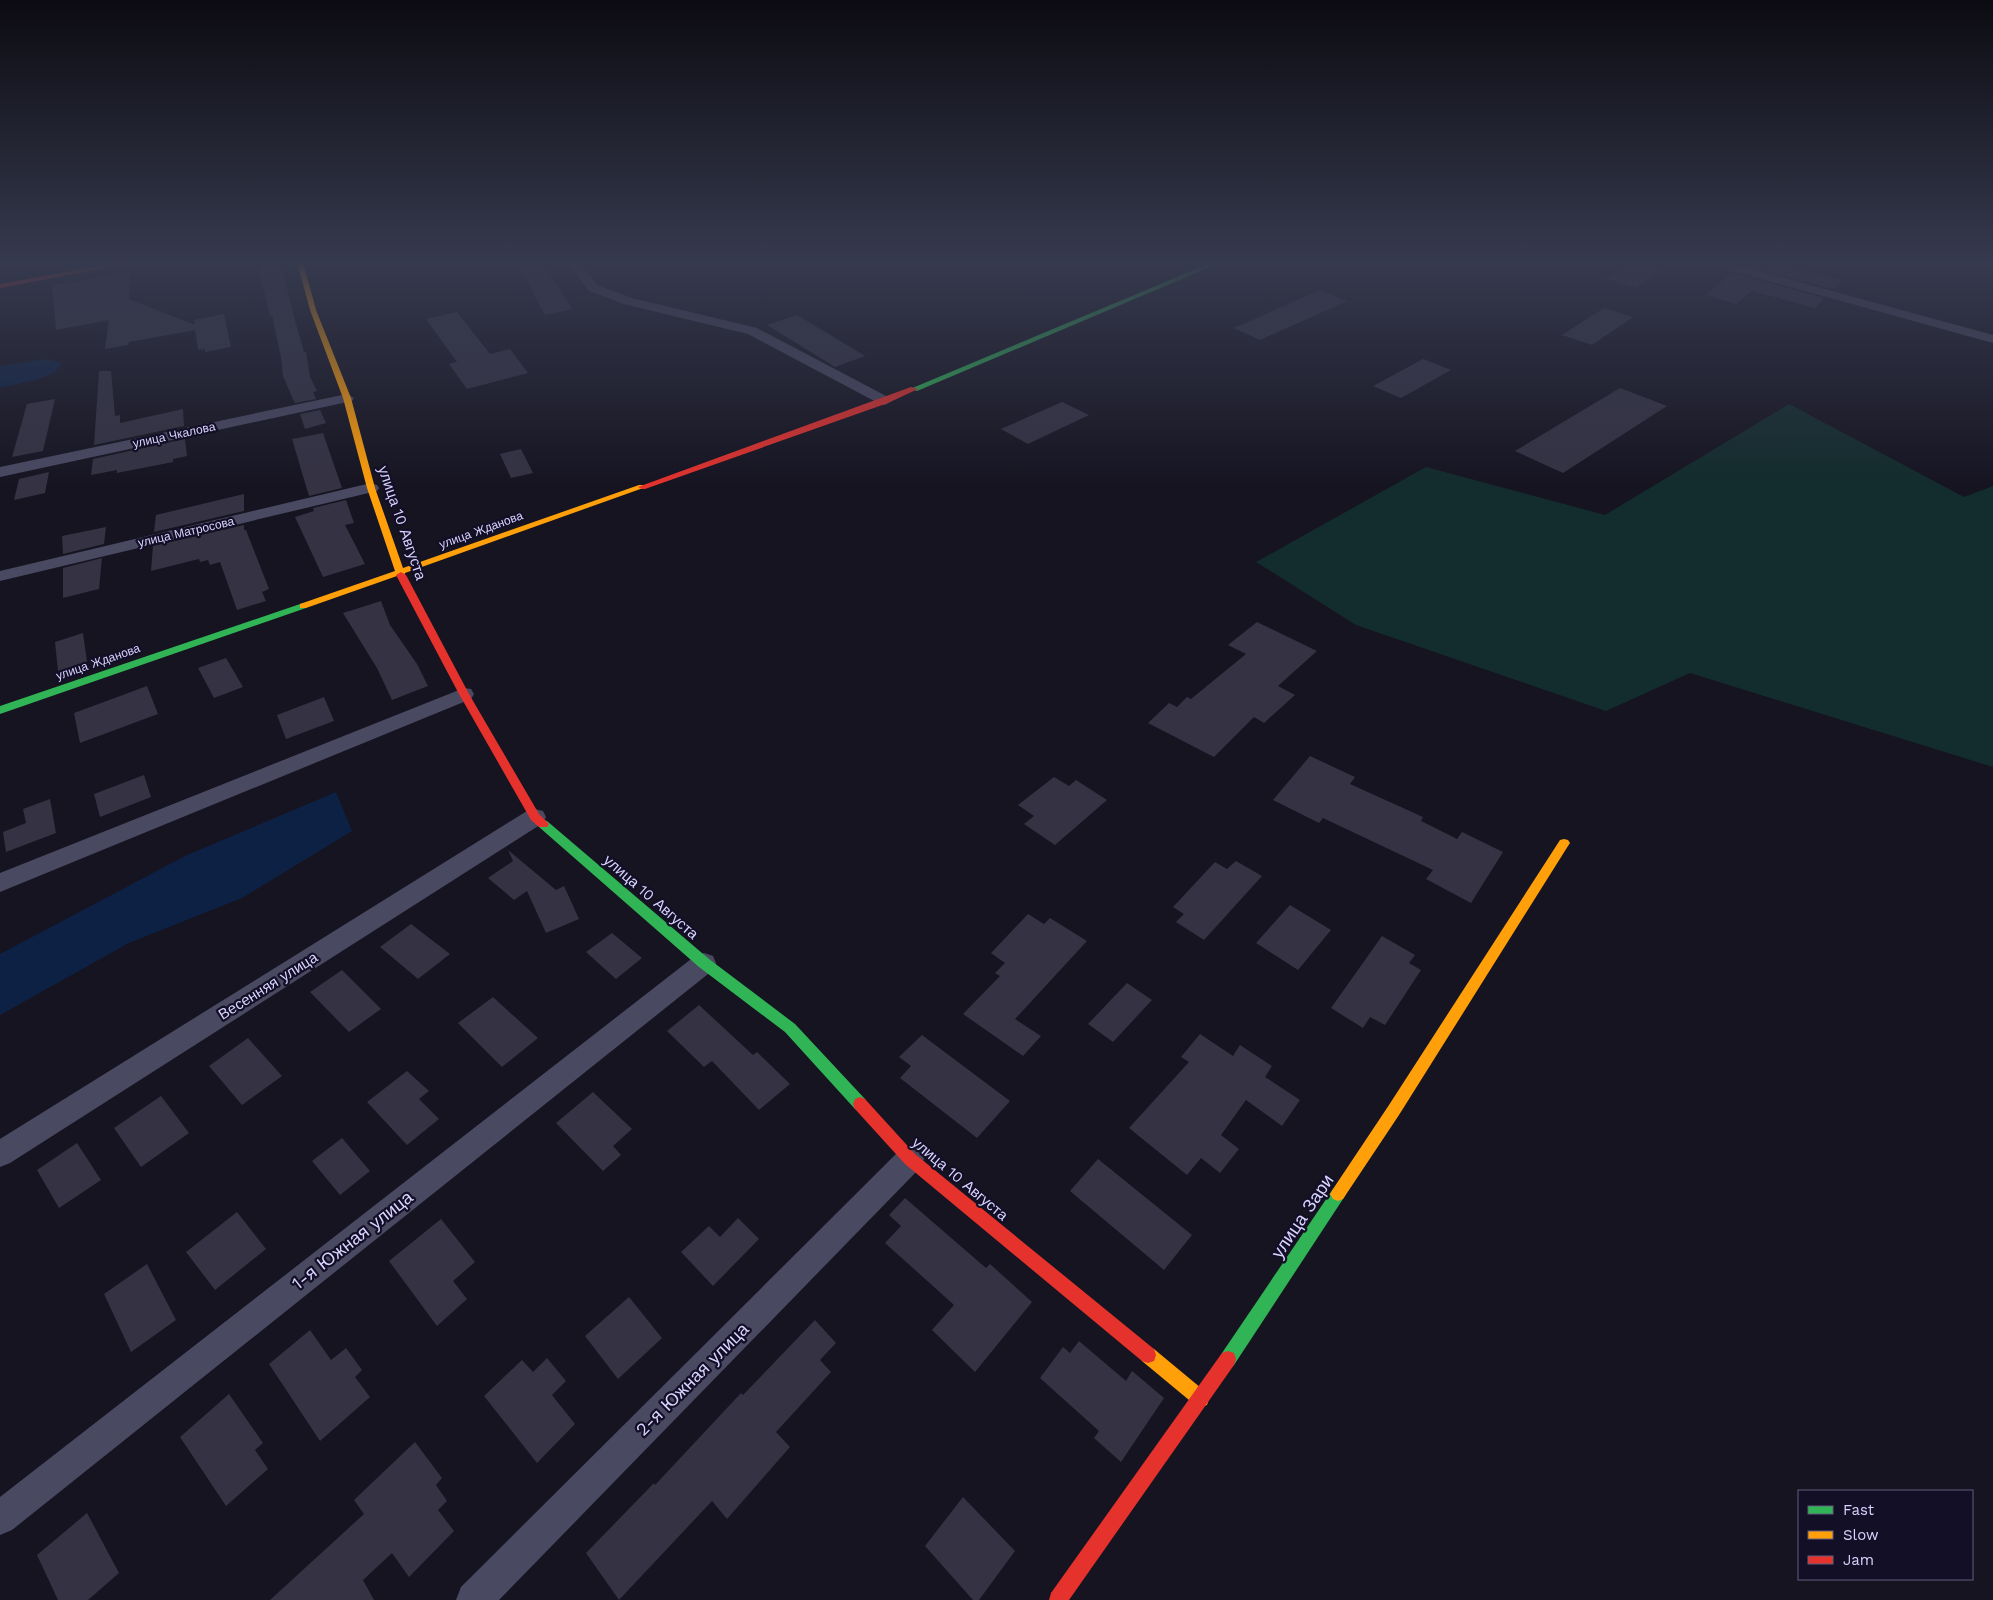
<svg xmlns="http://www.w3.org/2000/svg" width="1993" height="1600" font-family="'Work Sans',sans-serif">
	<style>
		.green { fill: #132c2d }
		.water { fill: #0d2144 }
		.building { fill: #343243 }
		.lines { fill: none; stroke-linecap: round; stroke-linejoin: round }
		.street { fill: #4a4962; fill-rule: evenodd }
		.fast { fill: #30b455; fill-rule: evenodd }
		.slow { fill: #ff9f0a; fill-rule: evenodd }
		.jam { fill: #e5322d; fill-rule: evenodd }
		.labels { text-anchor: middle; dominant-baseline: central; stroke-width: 4.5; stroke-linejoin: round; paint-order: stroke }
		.far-street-label { font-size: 12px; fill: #d9d4ff; stroke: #130f26 }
		.street-label { font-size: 15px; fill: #d9d4ff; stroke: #130f26 }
		.near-street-label { font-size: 18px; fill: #d9d4ff; stroke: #130f26 }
	</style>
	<rect width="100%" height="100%" fill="#161421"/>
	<!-- green -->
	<path class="green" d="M 1789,404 L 1964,497 L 1993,486 L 1993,767 L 1690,673 L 1606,711 L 1356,625 L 1256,562 L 1426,467 L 1605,515 Z"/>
	<!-- water -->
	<g class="water">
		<path d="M 47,359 L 62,363 L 54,373 L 36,380 L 0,388 L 0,366 Z"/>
		<path d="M 336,792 L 352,831 L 242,898 L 129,943 L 0,1015 L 0,954 L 185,856 Z"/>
	</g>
	<!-- building -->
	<g class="building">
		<path d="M 257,262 L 280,262 L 296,324 L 304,352 L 306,352 L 310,377 L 317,391 L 313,392 L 316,399 L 295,403 L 292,397 L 283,376 L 281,357 L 272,315 L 270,316 Z"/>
		<path d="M 517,262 L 540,262 L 573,309 L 545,315 Z"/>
		<path d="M 1631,262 L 1674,262 L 1636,288 L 1605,279 Z"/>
		<path d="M 1745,262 L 1773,262 L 1842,280 L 1833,289 L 1742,265 Z"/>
		<path d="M 130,271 L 129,299 L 195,325 L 194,320 L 224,314 L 231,347 L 205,352 L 205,349 L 198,350 L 195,330 L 129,342 L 128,345 L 105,349 L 109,320 L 56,330 L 52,286 Z"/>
		<path d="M 1732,273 L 1824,298 L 1815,308 L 1752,291 L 1736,304 L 1705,295 Z"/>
		<path d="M 1320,290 L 1347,301 L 1260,340 L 1234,328 Z"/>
		<path d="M 1604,308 L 1633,317 L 1592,345 L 1562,335 Z"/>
		<path d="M 457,312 L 490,354 L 510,349 L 528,373 L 467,389 L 449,364 L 457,362 L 426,319 Z"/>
		<path d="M 797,315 L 865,356 L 835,367 L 767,325 Z"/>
		<path d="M 1423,359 L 1451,370 L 1401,398 L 1373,386 Z"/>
		<path d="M 99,371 L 111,371 L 115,416 L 120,415 L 120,423 L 183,409 L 184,426 L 94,445 Z"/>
		<path d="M 1620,388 L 1667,406 L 1563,473 L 1515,451 Z"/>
		<path d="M 55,399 L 43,451 L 12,457 L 27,404 Z"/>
		<path d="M 1062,402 L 1089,415 L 1028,444 L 1001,429 Z"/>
		<path d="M 320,410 L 326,423 L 305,429 L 300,414 Z"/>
		<path d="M 323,433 L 342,488 L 309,496 L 292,439 Z"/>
		<path d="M 185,439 L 187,456 L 173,459 L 173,462 L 117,473 L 117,470 L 91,475 L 93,459 Z"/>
		<path d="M 521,449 L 533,473 L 511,478 L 500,454 Z"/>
		<path d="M 49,472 L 45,493 L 14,500 L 19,479 Z"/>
		<path d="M 244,494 L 244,511 L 154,532 L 156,515 Z"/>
		<path d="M 346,500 L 354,523 L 345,525 L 365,564 L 323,577 L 295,517 L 314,511 L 313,508 Z"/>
		<path d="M 244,525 L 244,530 L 246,530 L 269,589 L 262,592 L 266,601 L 237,610 L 220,562 L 210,565 L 208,560 L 200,562 L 199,559 L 151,571 L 153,546 Z"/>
		<path d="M 106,527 L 104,544 L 63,554 L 62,536 Z"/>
		<path d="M 102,558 L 99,589 L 63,598 L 63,568 Z"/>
		<path d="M 381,601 L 390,625 L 417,664 L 428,686 L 392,700 L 377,668 L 343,613 Z"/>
		<path d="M 1257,622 L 1317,651 L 1278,686 L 1295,695 L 1264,723 L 1254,717 L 1214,757 L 1148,723 L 1169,703 L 1177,707 L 1187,697 L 1191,699 L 1246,654 L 1228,645 Z"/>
		<path d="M 83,633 L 87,662 L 58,671 L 55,642 Z"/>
		<path d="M 226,658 L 243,687 L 214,698 L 198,668 Z"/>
		<path d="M 147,686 L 158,714 L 80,743 L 74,713 Z"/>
		<path d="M 324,697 L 334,721 L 286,739 L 277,715 Z"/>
		<path d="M 1310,756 L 1355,777 L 1350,784 L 1423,817 L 1421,821 L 1457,839 L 1462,832 L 1503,852 L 1471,903 L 1426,879 L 1433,870 L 1323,818 L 1319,823 L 1273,800 Z"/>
		<path d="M 144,775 L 151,797 L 100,817 L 94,794 Z"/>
		<path d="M 1054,777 L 1069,786 L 1076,780 L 1107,800 L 1055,845 L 1024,824 L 1034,816 L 1018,805 Z"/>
		<path d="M 50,799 L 56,833 L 6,852 L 3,832 L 26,823 L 23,809 Z"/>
		<path d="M 508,850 L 556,890 L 564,886 L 579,919 L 546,933 L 527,891 L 514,900 L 488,878 L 513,861 Z"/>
		<path d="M 1236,861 L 1262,876 L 1204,940 L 1176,922 L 1184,914 L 1173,907 L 1215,862 L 1227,869 Z"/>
		<path d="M 1290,905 L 1331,930 L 1298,970 L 1256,943 Z"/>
		<path d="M 1028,914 L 1044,924 L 1050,918 L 1087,941 L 1015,1019 L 1041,1036 L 1023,1056 L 963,1014 L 1000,976 L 995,973 L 1005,963 L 991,953 Z"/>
		<path d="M 411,924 L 450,954 L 418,979 L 380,947 Z"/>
		<path d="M 612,933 L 642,958 L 616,979 L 586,952 Z"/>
		<path d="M 1382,936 L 1415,955 L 1409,963 L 1421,970 L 1385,1025 L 1370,1017 L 1363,1028 L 1331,1008 Z"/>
		<path d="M 342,970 L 381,1009 L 349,1032 L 310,992 Z"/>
		<path d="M 1127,983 L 1152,1000 L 1113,1042 L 1088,1024 Z"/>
		<path d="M 493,997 L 538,1038 L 502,1067 L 458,1023 Z"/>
		<path d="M 699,1005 L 753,1055 L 757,1052 L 790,1084 L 759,1110 L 712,1061 L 704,1067 L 667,1031 Z"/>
		<path d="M 1200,1034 L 1233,1056 L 1240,1045 L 1272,1066 L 1265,1077 L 1300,1100 L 1282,1126 L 1246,1100 L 1221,1135 L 1239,1149 L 1220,1173 L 1201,1158 L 1187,1175 L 1129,1128 L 1189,1062 L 1181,1057 Z"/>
		<path d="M 922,1035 L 1010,1101 L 977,1138 L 900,1078 L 911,1066 L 899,1057 Z"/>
		<path d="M 248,1038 L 282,1076 L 242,1105 L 209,1066 Z"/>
		<path d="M 407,1071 L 429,1091 L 419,1099 L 439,1119 L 407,1145 L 367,1102 Z"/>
		<path d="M 593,1092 L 632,1129 L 613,1146 L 621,1155 L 603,1171 L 556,1123 Z"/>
		<path d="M 161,1096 L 189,1133 L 141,1167 L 114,1128 Z"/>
		<path d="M 342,1138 L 370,1171 L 340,1195 L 312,1161 Z"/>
		<path d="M 77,1143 L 101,1180 L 59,1208 L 37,1170 Z"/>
		<path d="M 1098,1159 L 1192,1235 L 1164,1270 L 1070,1191 Z"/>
		<path d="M 905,1198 L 986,1268 L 990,1264 L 1032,1302 L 975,1372 L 932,1330 L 954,1305 L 885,1243 L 901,1226 L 889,1215 Z"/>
		<path d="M 237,1212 L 266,1249 L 215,1290 L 186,1252 Z"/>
		<path d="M 738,1218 L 759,1239 L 713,1286 L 681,1252 L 709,1226 L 720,1237 Z"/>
		<path d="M 441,1219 L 475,1262 L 453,1281 L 467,1299 L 437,1326 L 389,1261 Z"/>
		<path d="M 147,1264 L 176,1320 L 131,1352 L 104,1294 Z"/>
		<path d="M 629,1297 L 662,1338 L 618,1379 L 585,1336 Z"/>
		<path d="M 815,1320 L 836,1343 L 820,1360 L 831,1372 L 776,1432 L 790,1447 L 727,1519 L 712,1501 L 619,1600 L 586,1553 L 654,1483 L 655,1485 L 741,1393 L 743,1395 Z"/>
		<path d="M 310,1330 L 331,1360 L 346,1348 L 362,1370 L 355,1377 L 370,1397 L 320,1441 L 269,1364 Z"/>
		<path d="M 1079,1341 L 1126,1381 L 1132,1371 L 1164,1398 L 1121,1462 L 1094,1438 L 1099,1431 L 1040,1378 L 1063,1347 L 1070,1353 Z"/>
		<path d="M 547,1358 L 566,1381 L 552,1395 L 575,1424 L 537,1463 L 484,1396 L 522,1360 L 533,1372 Z"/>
		<path d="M 229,1394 L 263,1443 L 255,1450 L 268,1469 L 226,1506 L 180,1437 Z"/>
		<path d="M 415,1442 L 442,1478 L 436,1485 L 447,1501 L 438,1510 L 454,1531 L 409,1577 L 392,1553 L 363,1580 L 374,1600 L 270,1600 L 364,1514 L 354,1500 Z"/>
		<path d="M 963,1497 L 1015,1551 L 979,1600 L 973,1600 L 925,1546 Z"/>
		<path d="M 87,1513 L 119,1573 L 88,1600 L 58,1600 L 37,1555 Z"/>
	</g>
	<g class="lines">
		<!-- street -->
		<g class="street">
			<path d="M 567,262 L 579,262 L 597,285 L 632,298 L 757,328 L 890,398 L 892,401 L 885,405 L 880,404 L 748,334 L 624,304 L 589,291 Z"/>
			<path d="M 1705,262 L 1726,262 L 1993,335 L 1993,343 L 1707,264 Z"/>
			<path d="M 347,394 L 354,398 L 352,401 L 0,477 L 0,467 Z"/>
			<path d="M 371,483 L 377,485 L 379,488 L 377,491 L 0,581 L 0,571 Z"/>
			<path d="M 464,688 L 471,689 L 474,694 L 471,699 L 0,892 L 0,873 Z"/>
			<path d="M 535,809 L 543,811 L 546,817 L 543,823 L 10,1163 L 0,1167 L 0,1139 L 527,811 Z"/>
			<path d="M 704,953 L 713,956 L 716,963 L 713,970 L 12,1530 L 0,1535 L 0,1497 L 695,956 Z"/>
			<path d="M 910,1146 L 920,1150 L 924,1159 L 920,1168 L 499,1600 L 456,1600 L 461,1587 L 900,1150 Z"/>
		</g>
		<!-- fast -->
		<g class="fast">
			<path d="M 1213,262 L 1222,262 L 917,391 L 910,389 Z"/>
			<path d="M 303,603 L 308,606 L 306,608 L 0,714 L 0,706 Z"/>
			<path d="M 543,820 L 547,821 L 709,959 L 795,1024 L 865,1099 L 867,1104 L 865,1109 L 860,1111 L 855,1109 L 785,1032 L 699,967 L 539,827 L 537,824 L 539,821 Z"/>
			<path d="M 1338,1187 L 1343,1189 L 1346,1194 L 1343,1199 L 1234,1365 L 1228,1367 L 1222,1365 L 1220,1359 L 1222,1353 L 1333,1189 Z"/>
		</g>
		<!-- slow -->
		<g class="slow">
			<path d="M 297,262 L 303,262 L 316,310 L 351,398 L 375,488 L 403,568 L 639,485 L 642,485 L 646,487 L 405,573 L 404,577 L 397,576 L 306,608 L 300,608 L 300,604 L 395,571 L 367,488 L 343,398 L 310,310 Z"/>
			<path d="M 1564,839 L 1568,840 L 1570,843 L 1568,846 L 1399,1115 L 1343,1199 L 1338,1201 L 1333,1199 L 1330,1194 L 1333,1189 L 1389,1105 L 1560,840 Z"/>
			<path d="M 1148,1347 L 1154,1349 L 1207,1393 L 1209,1399 L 1207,1405 L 1201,1407 L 1195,1405 L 1142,1361 L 1140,1355 L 1142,1349 Z"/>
		</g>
		<!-- jam -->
		<g class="jam">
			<path d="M 121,262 L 136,262 L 0,288 L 0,284 Z"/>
			<path d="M 911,387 L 918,389 L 888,403 L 645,489 L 642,489 L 638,487 Z"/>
			<path d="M 401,572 L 406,575 L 469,694 L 539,814 L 549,824 L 547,827 L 539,827 L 531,820 L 459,694 L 396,575 Z"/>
			<path d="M 860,1097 L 865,1099 L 915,1154 L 1154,1349 L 1156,1355 L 1154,1361 L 1148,1363 L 1142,1361 L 905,1164 L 855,1109 L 853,1104 L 855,1099 Z"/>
			<path d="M 1228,1351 L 1234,1353 L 1236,1359 L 1234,1365 L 1069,1600 L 1049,1600 L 1051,1593 L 1222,1353 Z"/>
		</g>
	</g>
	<!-- sky -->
	<linearGradient id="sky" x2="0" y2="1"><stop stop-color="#0c0b12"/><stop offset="0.54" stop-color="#363a4e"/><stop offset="1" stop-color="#363a4e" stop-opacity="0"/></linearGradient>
	<rect width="1993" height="486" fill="url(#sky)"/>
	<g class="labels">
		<!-- far-street labels -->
		<g class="far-street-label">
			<text transform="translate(174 435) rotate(-12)">улица Чкалова</text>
			<text transform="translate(481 530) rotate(-20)">улица Жданова</text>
			<text transform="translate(186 532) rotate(-13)">улица Матросова</text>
			<text transform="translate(98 662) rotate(-19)">улица Жданова</text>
		</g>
		<!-- street labels -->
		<g class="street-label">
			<text transform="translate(402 523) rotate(71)">улица 10 Августа</text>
			<text transform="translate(651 897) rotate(41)">улица 10 Августа</text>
			<text transform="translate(268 986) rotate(-32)">Весенняя улица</text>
			<text transform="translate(960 1179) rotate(40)">улица 10 Августа</text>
		</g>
		<!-- near-street labels -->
		<g class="near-street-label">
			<text transform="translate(1302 1216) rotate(-56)">улица Зари</text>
			<text transform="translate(352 1240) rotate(-38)">1-я Южная улица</text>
			<text transform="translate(692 1379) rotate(-45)">2-я Южная улица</text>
		</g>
	</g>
	<!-- legend -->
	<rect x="1798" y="1490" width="175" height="90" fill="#130f26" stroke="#625e7d"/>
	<rect x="1808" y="1506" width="25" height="8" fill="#30b455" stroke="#625e7d"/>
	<text x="1843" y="1515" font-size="15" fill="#d9d4ff">Fast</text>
	<rect x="1808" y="1531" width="25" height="8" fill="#ff9f0a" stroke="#625e7d"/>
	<text x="1843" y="1540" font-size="15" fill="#d9d4ff">Slow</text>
	<rect x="1808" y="1556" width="25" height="8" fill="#e5322d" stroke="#625e7d"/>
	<text x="1843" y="1565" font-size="15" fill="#d9d4ff">Jam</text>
</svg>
